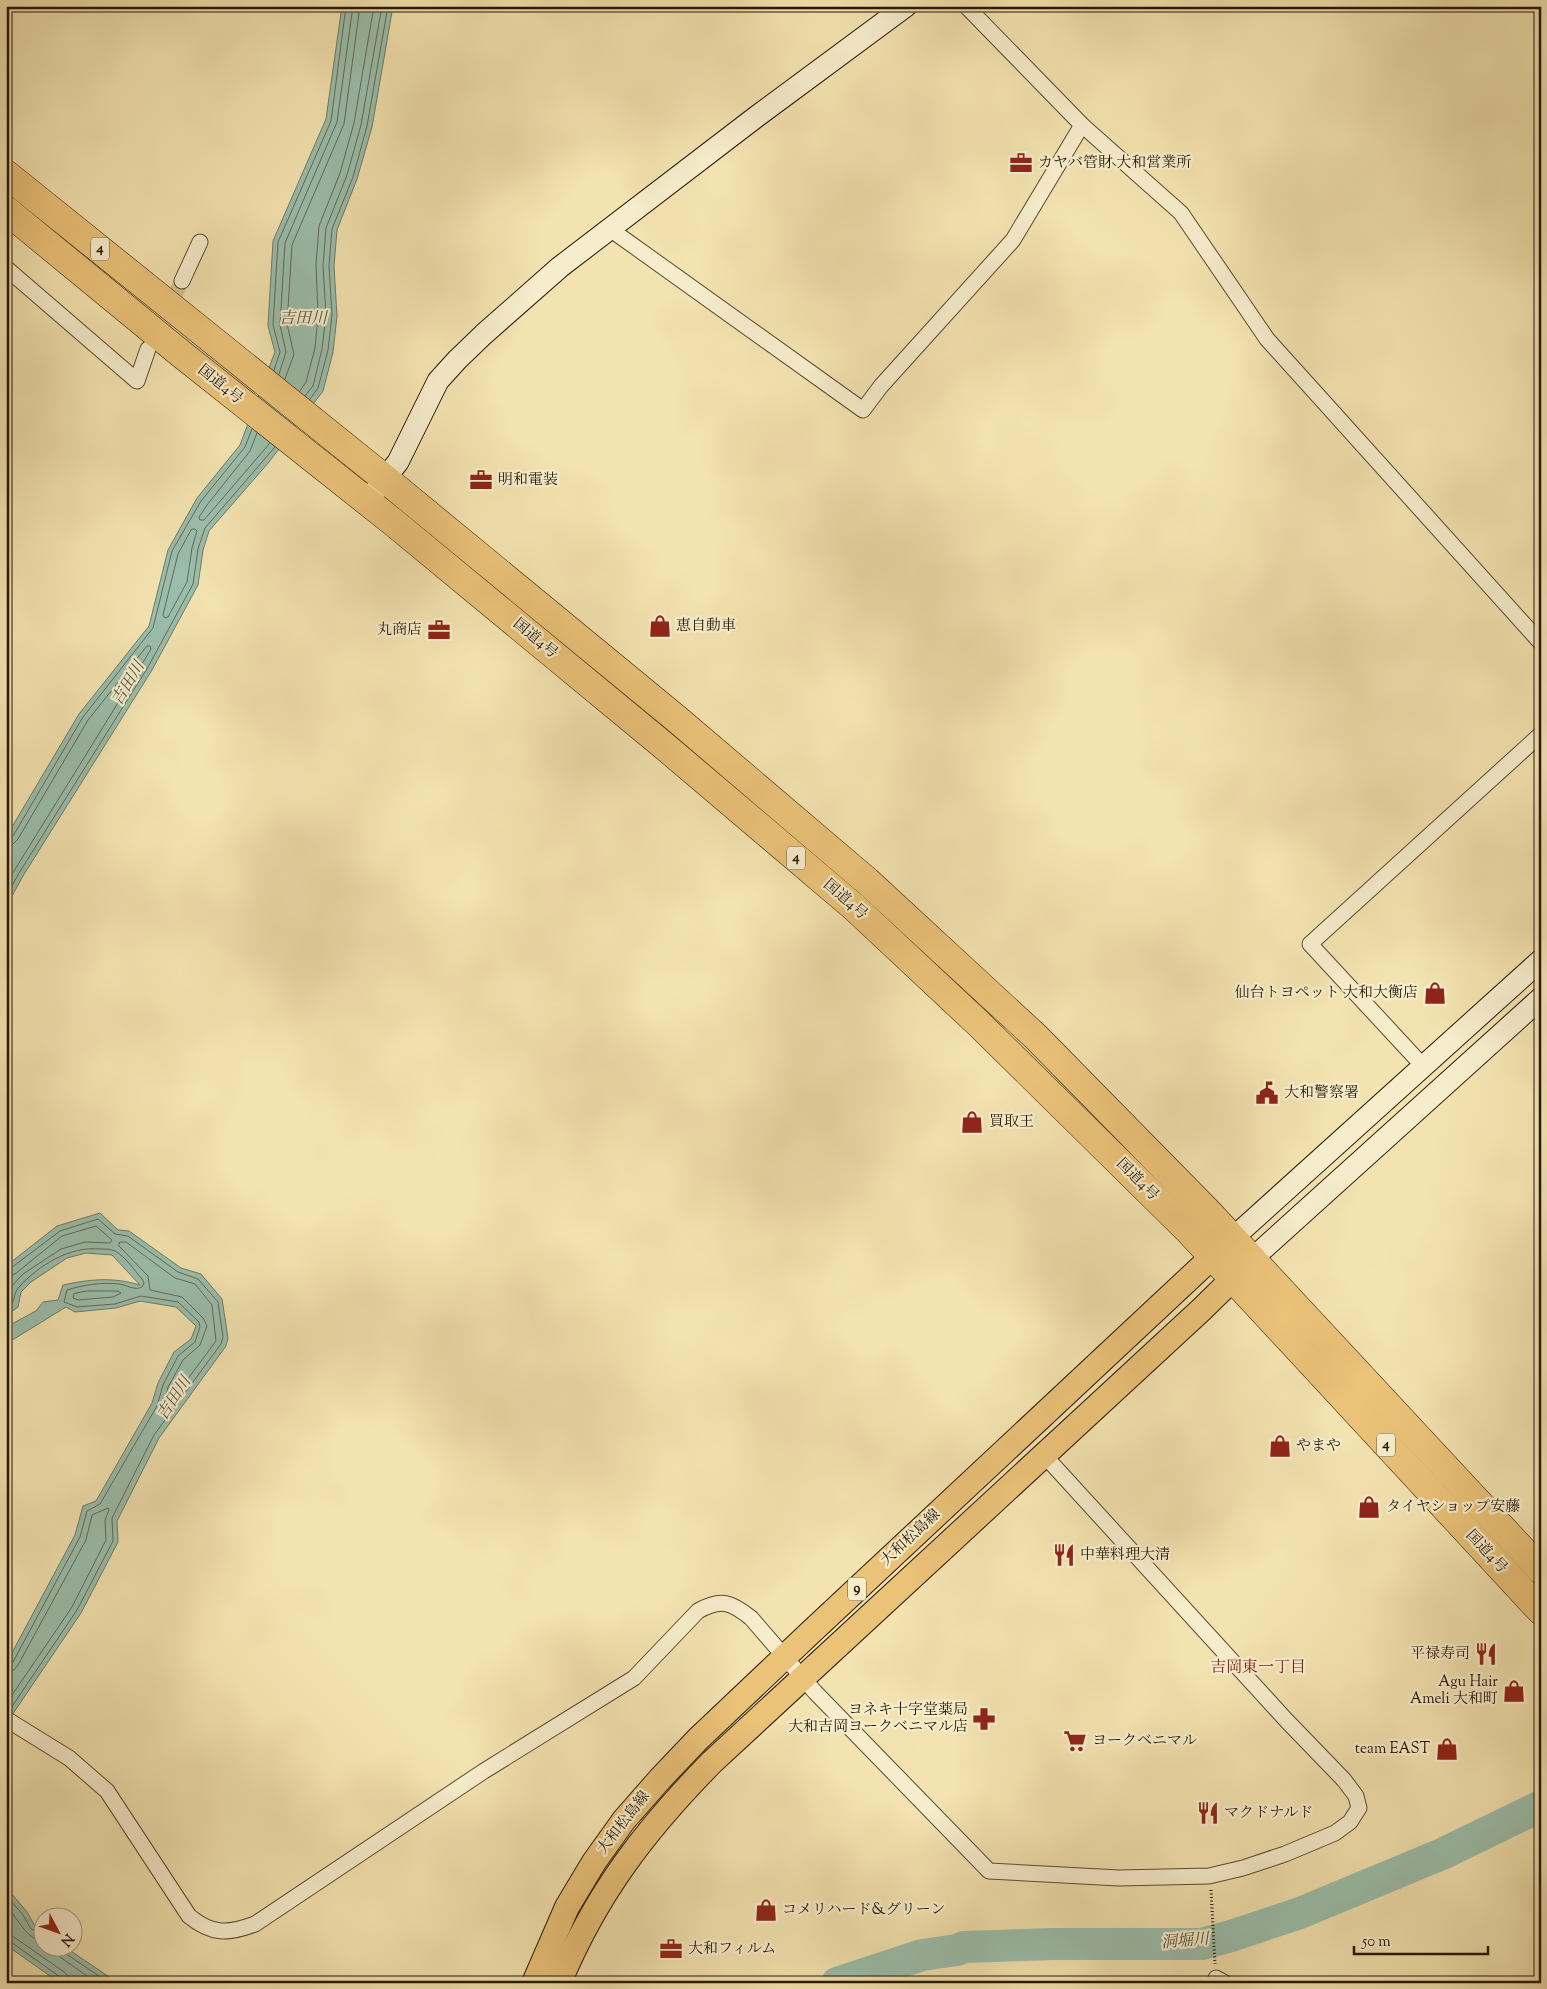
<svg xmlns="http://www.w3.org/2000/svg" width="1547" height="1989" font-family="'Sorts Mill Goudy','Noto Serif JP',serif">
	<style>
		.water { fill: #9bbeac; stroke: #6c7b69 }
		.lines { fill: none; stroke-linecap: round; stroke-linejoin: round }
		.shore { stroke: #606a58; stroke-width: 1 }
		.river { stroke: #9bbeac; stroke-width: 32 }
		.street-tunnel { stroke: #d4c496; stroke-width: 15; stroke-dasharray: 15 8; stroke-linecap: butt }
		.street-casing { stroke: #594a30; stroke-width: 17 }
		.secondary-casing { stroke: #261705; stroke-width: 23 }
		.primary-casing { stroke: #261705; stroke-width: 26 }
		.highway-casing { stroke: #261705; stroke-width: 29 }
		.path { stroke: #261705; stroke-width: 3; stroke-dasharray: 1 2.5; stroke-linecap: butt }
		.street { stroke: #f7edcc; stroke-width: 15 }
		.secondary { stroke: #f7edcc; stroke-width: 21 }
		.primary { stroke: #eac278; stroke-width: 24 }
		.highway { stroke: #eac278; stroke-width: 28 }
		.labels { text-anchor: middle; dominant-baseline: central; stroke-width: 4.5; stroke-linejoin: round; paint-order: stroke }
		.shield { fill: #f7edcc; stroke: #655741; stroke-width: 1 }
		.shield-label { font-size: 14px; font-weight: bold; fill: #261705 }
		.poi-label { font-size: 15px; fill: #261705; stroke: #f7edcc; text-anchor: start }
		.street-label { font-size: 15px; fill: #261705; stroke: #f7edcc }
		.water-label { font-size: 16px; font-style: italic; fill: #4f513f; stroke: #f7edcc }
		.neighbourhood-label { font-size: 16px; fill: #7a1f14; stroke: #f7edcc }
	</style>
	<rect width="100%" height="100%" fill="#f3e3b0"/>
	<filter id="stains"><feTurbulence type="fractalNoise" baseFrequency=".004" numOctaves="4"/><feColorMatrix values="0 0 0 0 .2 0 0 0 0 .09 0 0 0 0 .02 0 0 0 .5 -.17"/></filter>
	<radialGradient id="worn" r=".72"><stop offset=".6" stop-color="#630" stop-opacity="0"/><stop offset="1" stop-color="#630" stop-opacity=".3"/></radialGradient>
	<!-- water -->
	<g class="water">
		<path d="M 342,6 L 393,6 L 372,127 L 357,179 L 337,230 L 334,266 L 337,316 L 333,352 L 323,391 L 269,462 L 209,531 L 203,550 L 198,585 L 152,670 L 23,876 L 6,907 L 6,837 L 79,714 L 149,626 L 168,550 L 197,498 L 240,445 L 275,352 L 268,326 L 273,241 L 326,119 Z"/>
		<path d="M 100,1213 L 118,1230 L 129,1231 L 181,1268 L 201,1274 L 222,1299 L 228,1338 L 226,1346 L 159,1438 L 117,1521 L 118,1542 L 81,1613 L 6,1724 L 6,1664 L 75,1535 L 83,1506 L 96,1501 L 152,1403 L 158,1383 L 174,1352 L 191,1339 L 196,1326 L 176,1307 L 140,1301 L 116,1308 L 75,1312 L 66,1307 L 14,1339 L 6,1341 L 6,1327 L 36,1311 L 43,1302 L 58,1300 L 63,1285 C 91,1279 113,1277 140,1285 L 112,1255 L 86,1253 L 67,1258 L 31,1282 L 21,1292 L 18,1307 L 6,1316 L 6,1266 L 57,1226 Z"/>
		<path d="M 6,1887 L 27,1912 L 35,1926 L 42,1931 L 42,1946 L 65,1947 L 118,1983 L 60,1983 L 6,1945 Z"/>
	</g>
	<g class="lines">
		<!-- shore -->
		<g class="shore">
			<path d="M 274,370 L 280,352 L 273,325 L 278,242 L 331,121 L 346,6"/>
			<path d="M 279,374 L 286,352 L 280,325 L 285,243 L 337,122 L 353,6"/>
			<path d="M 285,379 L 294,354 L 287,324 L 292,245 L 344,124 L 360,6"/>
			<path d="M 300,391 L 306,382 L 315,348 L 318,315 L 316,265 L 319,226 L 340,173 L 354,123 L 374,6"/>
			<path d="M 305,396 L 313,386 L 322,349 L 326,315 L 323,266 L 326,228 L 347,175 L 361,125 L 382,6"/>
			<path d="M 310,399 L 318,388 L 328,350 L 332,315 L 329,266 L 332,229 L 353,177 L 367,126 L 388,6"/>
			<path d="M 257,433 L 250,451 L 207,505 L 199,517 L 200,520 L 204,520 L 270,443"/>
			<path d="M 192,529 L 195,529 L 197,531 L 192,548 L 187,582 L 168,617 L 165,618 L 163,615 L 178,554 Z"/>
			<path d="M 6,839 L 13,836 L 83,717 L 153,628 L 172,551 L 201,501 L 245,447 L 252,429"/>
			<path d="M 6,845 L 13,844 L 18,839 L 88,720 L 147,646 L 150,646 L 151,649 L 142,664 L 6,884"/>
			<path d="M 6,897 L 19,873 L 148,667 L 193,584 L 198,549 L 205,528 L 275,447"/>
			<path d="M 120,1242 L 126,1242 L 175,1278 L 195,1284 L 212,1305 L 216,1341 L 167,1407 L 164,1404 L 168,1387 L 183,1360 L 200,1345 L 207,1326 L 203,1318 L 182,1297 L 150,1290 L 148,1276 L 119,1246 Z"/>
			<path d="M 6,1269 L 11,1268 L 60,1231 L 98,1219 L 115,1234 L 128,1236 L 178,1272 L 198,1279 L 218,1302 L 223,1337 L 221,1344 L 154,1435 L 112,1518 L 113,1541 L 77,1610 L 9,1711"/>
			<path d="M 6,1276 L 15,1274 L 62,1236 L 96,1226 L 112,1240 L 110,1243 L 85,1242 L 61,1249 L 23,1274 L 11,1287 L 6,1302"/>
			<path d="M 87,1291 L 118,1291 L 121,1293 L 113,1297 L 78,1300 L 73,1298 L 74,1294 Z"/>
			<path d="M 6,1309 C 17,1302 12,1295 19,1287 C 39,1265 70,1246 100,1249 C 105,1249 111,1249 115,1251 C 126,1257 134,1270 142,1279 L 144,1283 L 142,1287 C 135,1291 127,1285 119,1284 C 102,1282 83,1285 67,1290 L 64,1302 L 77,1307 L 115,1304 L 141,1296 L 178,1302 L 199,1322 L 200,1327 L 195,1342 L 178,1356 L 163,1385 L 157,1406 L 100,1504 L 87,1511 L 80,1537 L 13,1662 L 6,1665"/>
			<path d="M 6,1671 L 14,1670 L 18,1665 L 86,1540 L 92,1515 L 108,1508 L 109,1510 L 105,1520 L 106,1540 L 72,1607 L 6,1704"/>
			<path d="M 6,1895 L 23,1915 L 31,1929 L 42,1934"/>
			<path d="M 6,1905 C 16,1916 27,1940 42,1941"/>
			<path d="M 6,1935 L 14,1937 L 64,1972 L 68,1976 L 69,1983"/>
			<path d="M 6,1941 L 11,1942 L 60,1977 L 63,1983"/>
			<path d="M 57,1946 L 60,1957 L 97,1983"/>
			<path d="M 63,1946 L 65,1953 L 109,1983"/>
		</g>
		<!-- river -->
		<path class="river" d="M 837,1983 L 922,1955 L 957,1950 L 964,1947 L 1052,1944 L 1202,1944 L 1231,1936 L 1300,1913 L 1442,1854 L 1541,1806"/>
		<!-- street-tunnel -->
		<path class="street-tunnel" d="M 153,338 L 182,281"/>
		<defs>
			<g id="street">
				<path d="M 966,6 L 1082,125 L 1181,213 L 1267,339 L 1541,643"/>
				<path d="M 610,229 L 863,410 L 881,386 L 1013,240 L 1082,125"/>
				<path d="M 6,268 L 137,381 L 148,349"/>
				<path d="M 182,281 L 200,242"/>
				<path d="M 1423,1066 L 1310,944 L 1541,734"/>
				<path d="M 6,1719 L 69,1758 L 107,1791 L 189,1916 C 212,1935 228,1934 255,1924 L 484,1771 L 634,1678 L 698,1611 C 721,1598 731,1602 751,1618 L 815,1692 L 989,1871 L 1119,1878 L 1209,1876 L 1243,1868 L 1285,1854 L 1335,1833 L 1350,1822 L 1359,1808 L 1356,1796 L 1344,1780 L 1287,1721 L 1044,1455"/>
				<path d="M 1214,1983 L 1216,1978 L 1225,1983"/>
			</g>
			<g id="secondary">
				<path d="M 375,491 L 398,462 L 438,381 L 457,360 L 484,334 L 560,267 L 756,117 L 906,6"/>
				<path d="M 1233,1238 L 1541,960"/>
				<path d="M 1252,1259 L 1541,998"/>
			</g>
			<g id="primary">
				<path d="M 534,1983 L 567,1907 L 594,1862 L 624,1820 L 660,1779 L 698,1739 L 811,1632 L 1226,1244"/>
				<path d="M 559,1983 C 596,1894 645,1830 712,1762 L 1201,1310 L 1247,1265"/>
			</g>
			<g id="highway">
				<path d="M 6,174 L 384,478 L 678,720 L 867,881 L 1036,1037 L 1208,1212 L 1541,1570"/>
				<path d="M 6,210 L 180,353 L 393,522 L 663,745 L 854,907 L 979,1024 L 1188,1230 L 1541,1611"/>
			</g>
		</defs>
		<!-- street casing -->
		<use href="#street" class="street-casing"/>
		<!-- secondary casing -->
		<use href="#secondary" class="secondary-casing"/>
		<!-- primary casing -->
		<use href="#primary" class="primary-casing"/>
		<!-- highway casing -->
		<use href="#highway" class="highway-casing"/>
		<!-- path -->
		<path class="path" d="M 1211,1890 L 1215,1964"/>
		<!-- street -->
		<use href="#street" class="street"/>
		<!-- secondary -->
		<use href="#secondary" class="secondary"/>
		<!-- primary -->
		<use href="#primary" class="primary"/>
		<!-- highway -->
		<use href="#highway" class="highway"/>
	</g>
	<!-- icons -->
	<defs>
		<symbol id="office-bare" viewBox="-9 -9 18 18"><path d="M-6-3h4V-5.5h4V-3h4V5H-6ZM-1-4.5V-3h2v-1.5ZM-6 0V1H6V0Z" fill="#8f2418" stroke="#f7edcc" stroke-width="2.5" paint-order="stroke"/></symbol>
		<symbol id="shop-bare" viewBox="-9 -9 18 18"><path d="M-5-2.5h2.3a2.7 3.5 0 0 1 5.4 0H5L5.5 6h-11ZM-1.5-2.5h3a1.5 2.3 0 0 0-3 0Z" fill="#8f2418" stroke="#f7edcc" stroke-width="2.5" paint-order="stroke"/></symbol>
		<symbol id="civic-bare" viewBox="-9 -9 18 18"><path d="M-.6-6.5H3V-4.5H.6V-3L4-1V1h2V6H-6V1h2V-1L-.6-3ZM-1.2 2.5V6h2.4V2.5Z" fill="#8f2418" stroke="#f7edcc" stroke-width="2.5" paint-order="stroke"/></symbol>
		<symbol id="restaurant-bare" viewBox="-9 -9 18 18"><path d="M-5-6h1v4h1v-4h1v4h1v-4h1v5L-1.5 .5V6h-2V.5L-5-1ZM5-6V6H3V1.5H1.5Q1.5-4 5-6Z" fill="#8f2418" stroke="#f7edcc" stroke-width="2.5" paint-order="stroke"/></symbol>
		<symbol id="pharmacy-bare" viewBox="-9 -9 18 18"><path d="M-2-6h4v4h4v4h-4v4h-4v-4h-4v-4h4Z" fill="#8f2418" stroke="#f7edcc" stroke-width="2.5" paint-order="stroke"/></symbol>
		<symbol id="supermarket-bare" viewBox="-9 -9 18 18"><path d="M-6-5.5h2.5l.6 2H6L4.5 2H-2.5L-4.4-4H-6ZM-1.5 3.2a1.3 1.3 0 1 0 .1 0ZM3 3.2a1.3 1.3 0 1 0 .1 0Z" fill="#8f2418" stroke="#f7edcc" stroke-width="2.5" paint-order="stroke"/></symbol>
	</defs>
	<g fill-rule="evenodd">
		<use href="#office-bare" x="1005" y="147" width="32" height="32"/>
		<use href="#office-bare" x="465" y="464" width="32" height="32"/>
		<use href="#shop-bare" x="644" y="610" width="32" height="32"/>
		<use href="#office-bare" x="423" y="614" width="32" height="32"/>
		<use href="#shop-bare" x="1419" y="977" width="32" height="32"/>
		<use href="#civic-bare" x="1251" y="1077" width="32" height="32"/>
		<use href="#shop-bare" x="956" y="1106" width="32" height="32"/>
		<use href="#shop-bare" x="1264" y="1430" width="32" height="32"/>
		<use href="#shop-bare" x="1353" y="1491" width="32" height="32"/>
		<use href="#restaurant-bare" x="1048" y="1539" width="32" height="32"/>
		<use href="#restaurant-bare" x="1470" y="1638" width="32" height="32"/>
		<use href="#shop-bare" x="1498" y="1675" width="32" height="32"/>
		<use href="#pharmacy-bare" x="968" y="1703" width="32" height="32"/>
		<use href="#supermarket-bare" x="1059" y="1725" width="32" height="32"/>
		<use href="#shop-bare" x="1431" y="1733" width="32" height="32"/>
		<use href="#restaurant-bare" x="1192" y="1797" width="32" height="32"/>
		<use href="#shop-bare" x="750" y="1894" width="32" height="32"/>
		<use href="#office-bare" x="655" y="1933" width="32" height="32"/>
	</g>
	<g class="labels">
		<!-- shield labels -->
		<g class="shield">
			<rect x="91" y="237.5" width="18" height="23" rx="4"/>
			<rect x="787" y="846.5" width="18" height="23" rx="4"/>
			<rect x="1377" y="1433.5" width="18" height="23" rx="4"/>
			<rect x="848" y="1577.5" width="18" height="23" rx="4"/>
		</g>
		<g class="shield-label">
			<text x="100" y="249">4</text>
			<text x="796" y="858">4</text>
			<text x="1386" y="1445">4</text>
			<text x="857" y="1589">9</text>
		</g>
		<!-- poi labels -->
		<g class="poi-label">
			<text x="1038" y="163">カヤバ管財 大和営業所</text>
			<text x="498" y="480">明和電装</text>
			<text x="676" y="626">恵自動車</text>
			<text x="422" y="630" text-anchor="end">丸商店</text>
			<text x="1418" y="993" text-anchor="end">仙台トヨペット 大和大衡店</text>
			<text x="1284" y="1093">大和警察署</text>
			<text x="989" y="1122">買取王</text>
			<text x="1296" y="1446">やまや</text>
			<text x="1386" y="1507">タイヤショップ安藤</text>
			<text x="1080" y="1555">中華料理大清</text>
			<text x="1470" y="1654" text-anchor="end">平禄寿司</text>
			<text x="1498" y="1682" text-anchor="end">Agu Hair<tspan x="1498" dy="17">Ameli 大和町</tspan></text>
			<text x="968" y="1710" text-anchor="end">ヨネキ十字堂薬局<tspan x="968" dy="17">大和吉岡ヨークベニマル店</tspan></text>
			<text x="1092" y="1741">ヨークベニマル</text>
			<text x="1430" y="1749" text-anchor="end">team EAST</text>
			<text x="1224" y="1813">マクドナルド</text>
			<text x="782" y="1910">コメリハード&amp;グリーン</text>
			<text x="688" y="1949">大和フィルム</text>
		</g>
		<!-- street labels -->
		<g class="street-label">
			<text transform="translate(220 385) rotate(39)">国道4号</text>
			<text transform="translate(535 639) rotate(40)">国道4号</text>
			<text transform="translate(845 900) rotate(41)">国道4号</text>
			<text transform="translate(1137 1180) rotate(45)">国道4号</text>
			<text transform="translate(911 1538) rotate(-43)">大和松島線</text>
			<text transform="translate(1486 1552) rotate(47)">国道4号</text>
			<text transform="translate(624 1823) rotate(-52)">大和松島線</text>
		</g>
		<!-- water labels -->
		<g class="water-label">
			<text x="303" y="319">吉田川</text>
			<text transform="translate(129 684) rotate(-59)">吉田川</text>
			<text transform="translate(175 1399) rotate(-57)">吉田川</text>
			<text transform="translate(1185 1942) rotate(-5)">洞堀川</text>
		</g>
		<!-- neighbourhood labels -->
		<g class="neighbourhood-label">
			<text x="1258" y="1668">吉岡東一丁目</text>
		</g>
	</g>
	<!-- margin -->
	<rect width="1547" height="1989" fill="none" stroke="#f3e3b0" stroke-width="25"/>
	<rect x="8" y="8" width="1532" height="1974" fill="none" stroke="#261705" stroke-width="2.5"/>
	<rect x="12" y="12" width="1522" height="1964" fill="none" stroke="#261705"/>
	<!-- north arrow -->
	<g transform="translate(58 1932) rotate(131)"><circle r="24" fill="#f7edcc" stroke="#a3977c"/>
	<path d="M0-4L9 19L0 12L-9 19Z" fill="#8f2418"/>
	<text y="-8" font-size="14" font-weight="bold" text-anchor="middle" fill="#261705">N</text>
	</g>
	<!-- scale -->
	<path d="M1354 1946v8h134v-8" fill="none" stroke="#261705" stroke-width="2.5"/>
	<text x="1362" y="1946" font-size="15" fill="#261705" stroke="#f7edcc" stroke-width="4" paint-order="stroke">50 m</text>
	<rect width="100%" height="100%" filter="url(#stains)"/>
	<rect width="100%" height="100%" fill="url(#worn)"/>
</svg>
